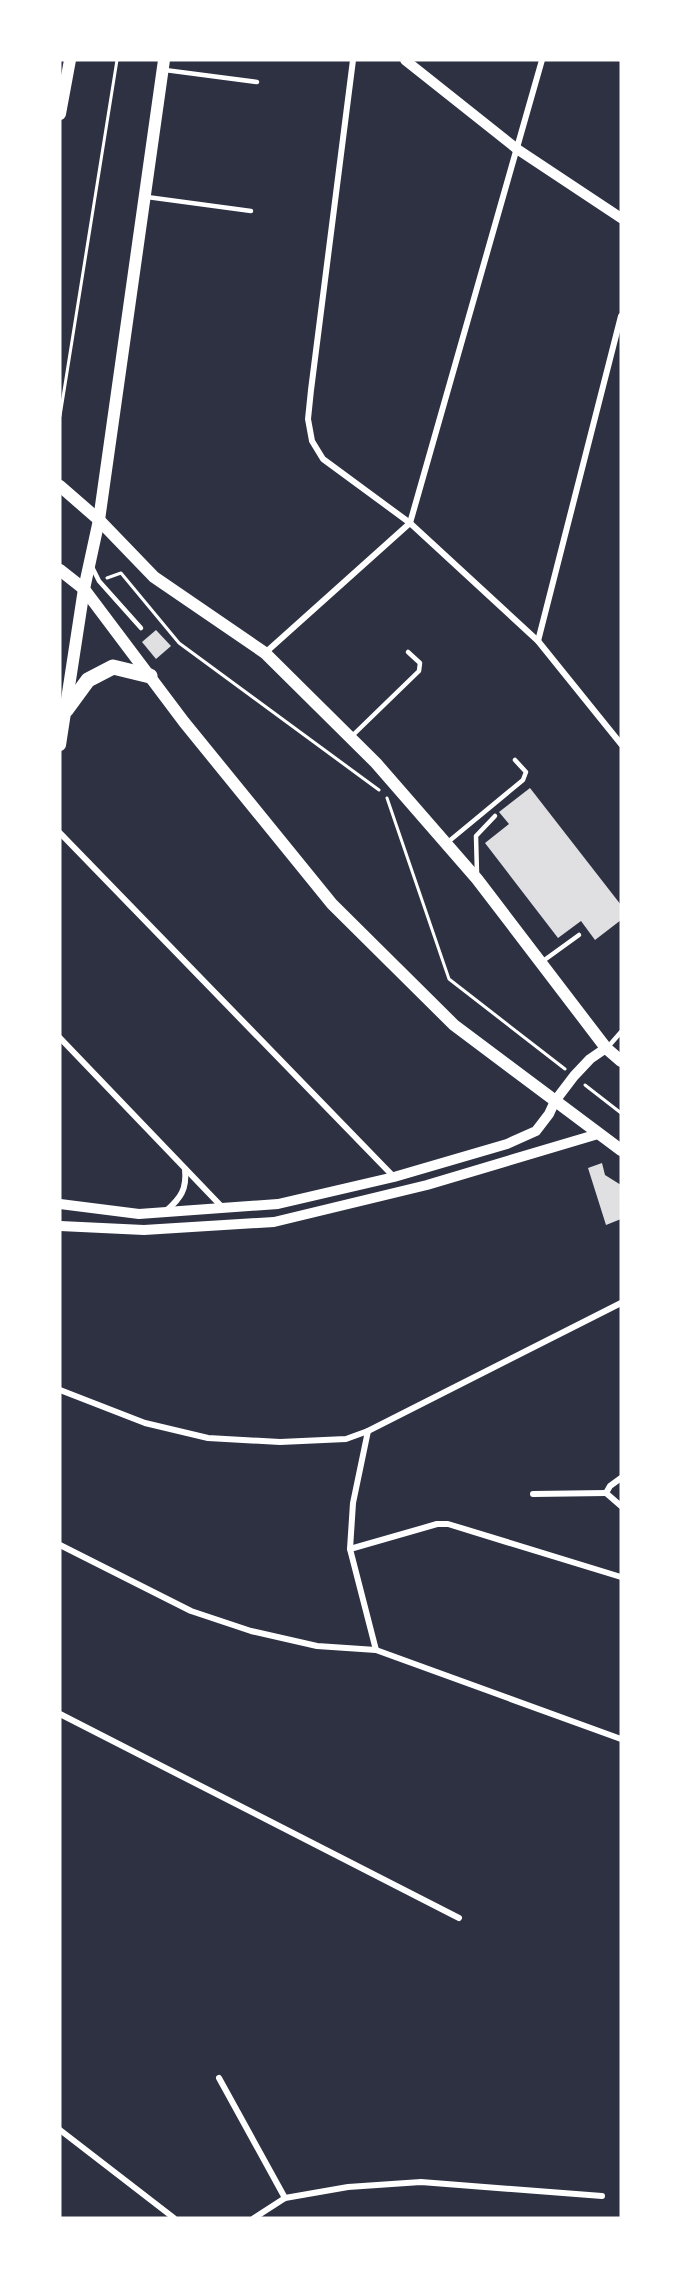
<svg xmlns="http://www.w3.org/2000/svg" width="681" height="2278" font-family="Jost,sans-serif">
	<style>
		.building { fill: #e0e0e3 }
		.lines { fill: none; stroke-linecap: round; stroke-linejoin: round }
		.path { stroke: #fff; stroke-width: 3 }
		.service { stroke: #fff; stroke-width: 4.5 }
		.minor { stroke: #fff; stroke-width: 6 }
		.tertiary { stroke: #fff; stroke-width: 10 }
		.secondary { stroke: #fff; stroke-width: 12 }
		.primary { stroke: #fff; stroke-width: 15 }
	</style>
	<rect width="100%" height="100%" fill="#2d3142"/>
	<!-- building -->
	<g class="building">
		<path d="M 156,630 L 171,646 L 156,659 L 142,642 Z"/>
		<path d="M 530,788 L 621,905 L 621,920 L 595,940 L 581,921 L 558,938 L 485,843 L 509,824 L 499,812 Z"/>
		<path d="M 602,1163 L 605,1175 L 621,1185 L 621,1219 L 606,1225 L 588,1168 Z"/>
	</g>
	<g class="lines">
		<!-- path -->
		<g class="path">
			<path d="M 60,416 L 117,60"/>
			<path d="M 107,578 L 121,573 L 179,643 L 379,790"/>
			<path d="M 387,798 L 449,979 L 565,1069"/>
			<path d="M 585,1085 L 621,1113"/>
		</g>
		<!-- service -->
		<g class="service">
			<path d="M 165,70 L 257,82"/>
			<path d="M 147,197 L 251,211"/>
			<path d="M 92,567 L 99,581 L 141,628"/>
			<path d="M 352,736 L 419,671 L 420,663 L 408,652"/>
			<path d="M 448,842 L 523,780 L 526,772 L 515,760"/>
			<path d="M 477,874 L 476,836 L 495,816"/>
			<path d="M 543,961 L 579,935"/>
			<path d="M 607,1048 L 621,1032"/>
		</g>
		<!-- minor -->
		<g class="minor">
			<path d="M 353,60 L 311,390 L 308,419 L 312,441 L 323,459 L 410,523 L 538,641 L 621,744"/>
			<path d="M 538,641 L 621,316"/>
			<path d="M 265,653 L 410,523 L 542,60"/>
			<path d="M 60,833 L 394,1177"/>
			<path d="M 60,1038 L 223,1208"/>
			<path d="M 166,1211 C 181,1198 187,1189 185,1169"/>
			<path d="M 60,1390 L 145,1423 L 208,1438 L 280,1442 L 346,1439 L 368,1431 L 621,1303"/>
			<path d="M 368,1431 L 353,1503 L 350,1549 L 376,1650"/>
			<path d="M 606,1493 L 610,1486 L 621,1478"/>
			<path d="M 606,1493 L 621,1506"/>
			<path d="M 533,1494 L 606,1493"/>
			<path d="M 60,1545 L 191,1611 L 251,1631 L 317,1646 L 376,1650 L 621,1739"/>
			<path d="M 350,1549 L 437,1524 L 448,1524 L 621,1577"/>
			<path d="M 60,1714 L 459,1918"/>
			<path d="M 219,2078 L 285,2198"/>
			<path d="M 60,2130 L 174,2218"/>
			<path d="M 254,2218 L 285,2198 L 348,2187 L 421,2182 L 602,2196"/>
		</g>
		<!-- tertiary -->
		<g class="tertiary">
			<path d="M 405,60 L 517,149 L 621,218"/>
			<path d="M 60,1204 L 139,1214 L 278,1204 L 394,1177 L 507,1144 L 536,1131 L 549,1114 L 555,1101 L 574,1076 L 590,1059 L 606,1048"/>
			<path d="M 60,1226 L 144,1230 L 274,1222 L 427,1185 L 598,1134"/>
		</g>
		<!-- secondary -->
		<g class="secondary">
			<path d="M 60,114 L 70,60"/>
			<path d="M 60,486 L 99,520 L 154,577 L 265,653 L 376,763 L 477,879 L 606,1048 L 621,1061"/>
			<path d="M 60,570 L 84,589 L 184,722 L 332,904 L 454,1025 L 621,1150"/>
			<path d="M 60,745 L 84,589 L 99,520 L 164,60"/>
		</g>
		<!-- primary -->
		<path class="primary" d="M 66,710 L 88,680 L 113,667 L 150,676"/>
	</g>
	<!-- border -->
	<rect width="681" height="2278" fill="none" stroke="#ffffff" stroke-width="123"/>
</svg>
